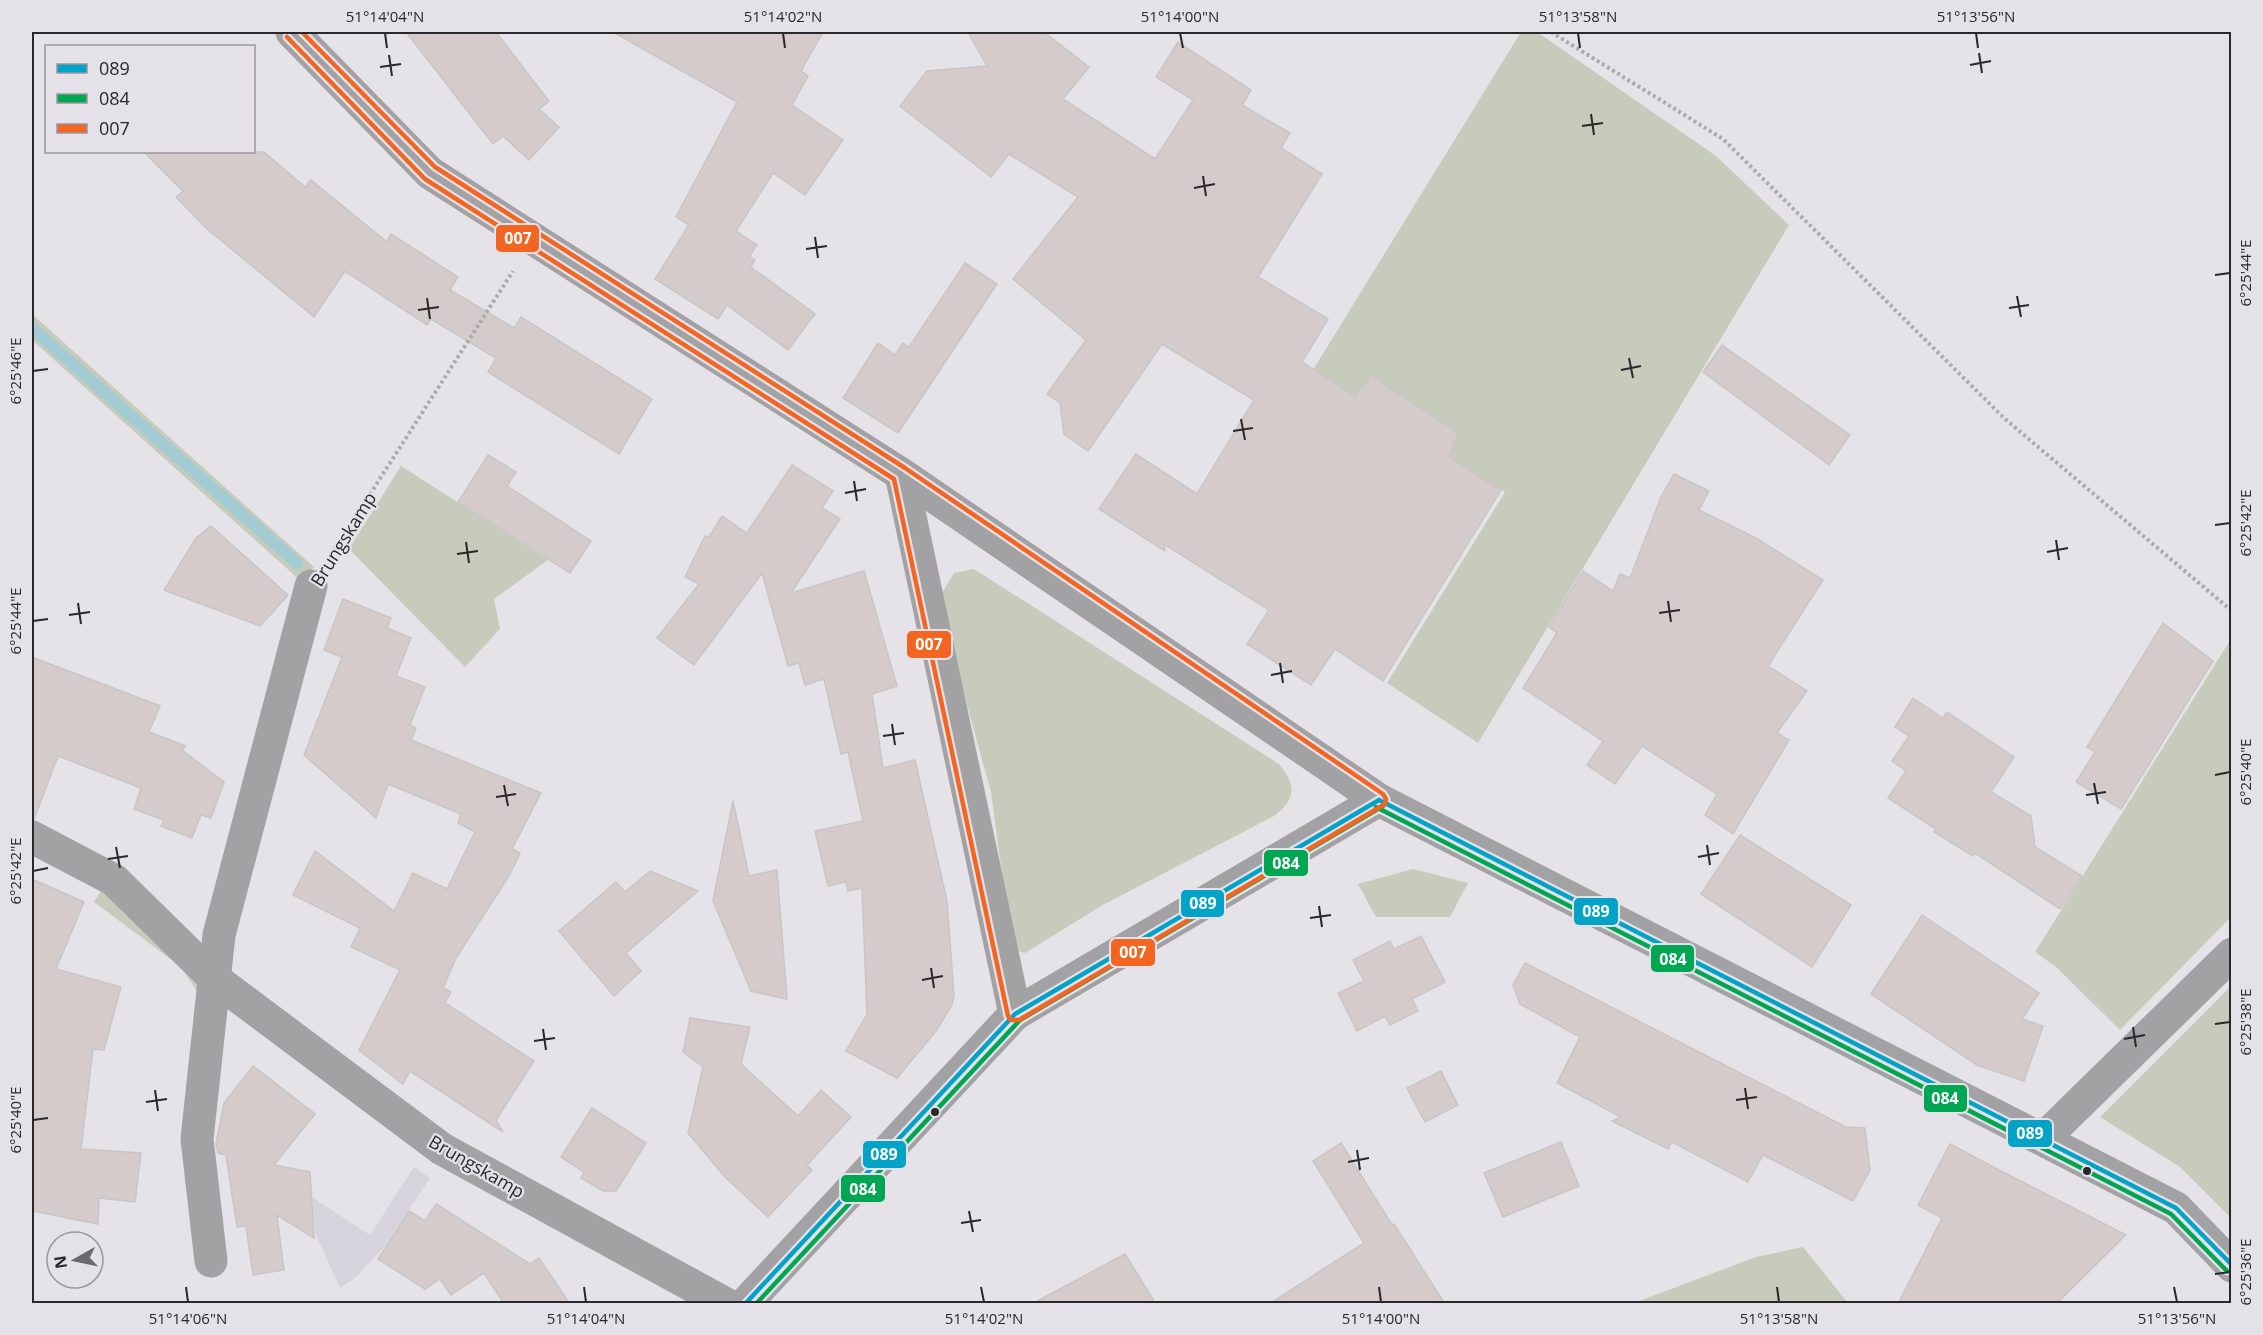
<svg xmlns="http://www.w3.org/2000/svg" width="2263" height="1335" font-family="'Open Sans',sans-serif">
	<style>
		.built { fill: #d7d3dd }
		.green { fill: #c7cbbb }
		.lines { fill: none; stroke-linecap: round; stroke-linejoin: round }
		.stream { stroke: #a2cbd3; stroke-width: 12 }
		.building { fill: #d5cbcb; stroke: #c8c5c7; stroke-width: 1.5 }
		.path { stroke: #aaabac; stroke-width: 4; stroke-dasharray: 3 3; stroke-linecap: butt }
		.minor { stroke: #a2a2a4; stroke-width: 33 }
		.bus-1-casing { stroke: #e5e1e9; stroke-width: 9 }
		.bus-2-casing { stroke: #e5e1e9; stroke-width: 9 }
		.bus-3-casing { stroke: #e5e1e9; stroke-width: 9 }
		.bus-1 { stroke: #02a3c6; stroke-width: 4.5 }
		.bus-2 { stroke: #00a651; stroke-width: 4.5 }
		.bus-3 { stroke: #f26522; stroke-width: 4.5 }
		.ticks { fill: none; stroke: #2a282b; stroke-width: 2 }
		.bus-dot { fill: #2a282b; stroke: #e5e1e9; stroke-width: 2 }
		.labels { text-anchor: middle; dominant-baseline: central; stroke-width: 4.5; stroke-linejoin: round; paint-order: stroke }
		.street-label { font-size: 18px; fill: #2a282b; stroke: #e5e1e9 }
		.line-badge { stroke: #e5e1e9; stroke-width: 2 }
		.badge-label { font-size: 16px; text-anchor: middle; font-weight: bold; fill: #fff }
		.neatline { fill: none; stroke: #2a282b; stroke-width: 2 }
		.ticks-label { font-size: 15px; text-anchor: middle; fill: #2a282b }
	</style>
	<rect width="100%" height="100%" fill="#e5e3e7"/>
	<!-- built -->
	<path class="built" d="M 414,1167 L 430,1178 L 384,1247 L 355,1278 L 340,1288 L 315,1233 L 312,1197 L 370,1235 Z"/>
	<!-- green -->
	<g class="green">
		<path d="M 1521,32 L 1537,32 L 1716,156 L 1789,225 L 1478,743 L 1387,683 L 1505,492 L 1313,370 Z"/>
		<path d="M 32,314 L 314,567 L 302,582 L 32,340 Z"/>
		<path d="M 401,466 L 548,560 L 494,599 L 500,629 L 465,667 L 349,549 Z"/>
		<path d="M 974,569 L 1279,764 C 1296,785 1297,798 1274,816 L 1101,906 L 1025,953 L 1012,949 L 991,792 L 938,600 L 954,573 Z"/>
		<path d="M 2231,639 L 2231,917 L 2120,1030 L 2056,967 L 2035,952 Z"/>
		<path d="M 1413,869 L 1468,883 L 1450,917 L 1376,917 L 1358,884 Z"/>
		<path d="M 103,888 L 202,983 L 204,1002 L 181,967 L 94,902 Z"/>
		<path d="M 2231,986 L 2231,1218 L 2180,1167 L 2100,1117 Z"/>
		<path d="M 1803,1247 L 1848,1303 L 1634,1303 L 1756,1257 Z"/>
	</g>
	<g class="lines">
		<!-- stream -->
		<path class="stream" d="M 32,328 L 297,563"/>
	</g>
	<!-- building -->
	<g class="building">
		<path d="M 406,32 L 496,32 L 549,101 L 539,109 L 559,127 L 529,160 L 503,136 L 493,144 Z"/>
		<path d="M 613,32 L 823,32 L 801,71 L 808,76 L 792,105 L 843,140 L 805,195 L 773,173 L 736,231 L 757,245 L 749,257 L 755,260 L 751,267 L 815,314 L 788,350 L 727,305 L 718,319 L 655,279 L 689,225 L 676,217 L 737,102 Z"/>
		<path d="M 968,32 L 1044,32 L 1089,67 L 1063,99 L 1155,159 L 1193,100 L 1156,77 L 1178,42 L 1251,90 L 1242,105 L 1290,133 L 1281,148 L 1322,174 L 1258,277 L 1328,319 L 1302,362 L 1355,396 L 1371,376 L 1458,432 L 1449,457 L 1501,490 L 1383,681 L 1335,649 L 1311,685 L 1247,644 L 1269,610 L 1164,544 L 1165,551 L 1099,509 L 1136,454 L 1197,494 L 1254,400 L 1162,344 L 1088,451 L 1064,434 L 1060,403 L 1047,394 L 1086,340 L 1013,279 L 1078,197 L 1009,154 L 991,177 L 900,106 L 927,71 L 987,66 Z"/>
		<path d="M 144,152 L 264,152 L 305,187 L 311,180 L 387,242 L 391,234 L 458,277 L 450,290 L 514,328 L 521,317 L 652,399 L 619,454 L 488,372 L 496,358 L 431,319 L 427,325 L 345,271 L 314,317 L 206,228 L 176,197 L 183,191 Z"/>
		<path d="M 965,263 L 997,284 L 898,433 L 843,398 L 878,343 L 895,355 L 903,343 L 909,347 Z"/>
		<path d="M 1722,345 L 1850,435 L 1829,465 L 1703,372 Z"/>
		<path d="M 488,455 L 516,472 L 507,486 L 591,541 L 570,573 L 458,502 Z"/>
		<path d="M 792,465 L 833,491 L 822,508 L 840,519 L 791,593 L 864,571 L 897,686 L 872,694 L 883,768 L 915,760 L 947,901 L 954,995 L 952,1005 L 936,1031 L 897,1078 L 846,1051 L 867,1014 L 862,888 L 848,891 L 846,882 L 828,886 L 815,831 L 863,821 L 848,752 L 841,754 L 824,679 L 805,685 L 799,663 L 788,666 L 762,573 L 694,665 L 657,638 L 699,584 L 685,577 L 705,536 L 709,537 L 722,516 L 747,533 Z"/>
		<path d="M 1674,474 L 1709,491 L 1699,510 L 1756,538 L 1823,580 L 1768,666 L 1807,691 L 1777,733 L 1789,740 L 1733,834 L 1705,815 L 1717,794 L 1642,746 L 1615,784 L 1587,765 L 1603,741 L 1523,688 L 1557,633 L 1549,627 L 1583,571 L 1613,591 L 1620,574 L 1630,578 L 1661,497 Z"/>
		<path d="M 211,526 L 288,595 L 260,626 L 164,590 L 196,538 Z"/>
		<path d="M 343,599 L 391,618 L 387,628 L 411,638 L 396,676 L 425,687 L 410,725 L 416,728 L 411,740 L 541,793 L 512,849 L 520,853 L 509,876 L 456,958 L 443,988 L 451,992 L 445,1003 L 534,1061 L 496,1120 L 503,1132 L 410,1071 L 403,1084 L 359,1050 L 400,970 L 351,947 L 360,928 L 293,895 L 315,851 L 394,911 L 413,873 L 447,889 L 475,832 L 458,823 L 461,814 L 388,784 L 376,818 L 304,755 L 342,657 L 324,650 Z"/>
		<path d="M 2163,623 L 2213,661 L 2121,809 L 2076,782 L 2095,752 L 2087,747 Z"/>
		<path d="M 32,657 L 160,706 L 149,732 L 186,746 L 182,750 L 224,782 L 211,818 L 201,815 L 192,838 L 161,826 L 164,820 L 134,809 L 141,788 L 58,756 L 34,819 L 32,818 Z"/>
		<path d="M 1913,698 L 1943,718 L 1947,712 L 2014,757 L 1991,792 L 2031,816 L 2035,847 L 2082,876 L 2060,909 L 1975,853 L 1973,856 L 1934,832 L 1936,829 L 1888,798 L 1906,771 L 1892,761 L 1909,736 L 1895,727 Z"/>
		<path d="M 733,801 L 749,876 L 777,870 L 787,999 L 751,991 L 713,901 Z"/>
		<path d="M 1740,835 L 1851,905 L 1812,967 L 1701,894 Z"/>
		<path d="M 650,871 L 698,891 L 626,953 L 641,971 L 614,996 L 559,931 L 616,882 L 625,892 Z"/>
		<path d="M 32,879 L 84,902 L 56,969 L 121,987 L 104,1050 L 93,1049 L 81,1149 L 141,1153 L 135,1202 L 99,1198 L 98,1224 L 32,1211 Z"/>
		<path d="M 1922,915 L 2039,993 L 2022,1019 L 2043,1026 L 2024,1081 L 1977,1065 L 1871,994 Z"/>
		<path d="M 1421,936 L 1445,982 L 1412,999 L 1418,1011 L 1390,1025 L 1385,1016 L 1357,1031 L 1338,993 L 1364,981 L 1353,960 L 1390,941 L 1394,949 Z"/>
		<path d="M 1525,963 L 1846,1127 L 1865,1128 L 1870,1170 L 1853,1201 L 1763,1155 L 1748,1182 L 1672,1142 L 1668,1149 L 1612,1121 L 1621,1117 L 1557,1083 L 1580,1037 L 1520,1004 L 1513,985 Z"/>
		<path d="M 690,1018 L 750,1027 L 741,1064 L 798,1116 L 821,1090 L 851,1117 L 807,1165 L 812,1170 L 768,1217 L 725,1177 L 688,1133 L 703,1067 L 683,1052 Z"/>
		<path d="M 253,1066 L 315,1114 L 274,1165 L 310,1172 L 314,1238 L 277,1215 L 284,1270 L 253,1275 L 246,1226 L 237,1227 L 226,1155 L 218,1153 L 216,1144 L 224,1103 Z"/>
		<path d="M 1441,1071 L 1458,1105 L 1425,1122 L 1407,1088 Z"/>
		<path d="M 592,1108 L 646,1143 L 616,1191 L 603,1191 L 581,1178 L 584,1172 L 561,1157 Z"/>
		<path d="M 1561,1142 L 1579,1186 L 1503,1217 L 1484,1173 Z"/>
		<path d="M 1341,1143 L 1392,1225 L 1394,1224 L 1445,1304 L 1269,1304 L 1364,1243 L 1313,1161 Z"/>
		<path d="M 1950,1144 L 2001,1171 L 2126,1235 L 2056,1304 L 1898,1304 L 1942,1218 L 1918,1205 Z"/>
		<path d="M 436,1204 L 530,1264 L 539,1258 L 570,1304 L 504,1304 L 484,1273 L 451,1295 L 440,1279 L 425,1289 L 378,1259 L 409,1211 L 425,1221 Z"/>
		<path d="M 1125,1254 L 1156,1304 L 1032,1304 Z"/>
	</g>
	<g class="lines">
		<!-- path -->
		<g class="path">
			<path d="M 1551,32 L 1723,139 L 2005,419 L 2232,611"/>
			<path d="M 331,555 L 513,271"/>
		</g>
		<!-- minor -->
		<g class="minor">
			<path d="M 292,32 L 430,173 L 901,474 L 1379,800 L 2176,1208 L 2232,1266"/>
			<path d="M 901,474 L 1015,1014"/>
			<path d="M 32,837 L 114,880 L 216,980 L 442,1149 L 726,1304"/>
			<path d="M 2043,1139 L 2232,954"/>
			<path d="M 211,1261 L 197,1139 L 219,935 L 311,586"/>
			<path d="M 745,1304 L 1015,1014 L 1379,800"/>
		</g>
		<defs>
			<g id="bus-1">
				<path d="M 1379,800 L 2176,1208 L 2232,1265"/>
				<path d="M 745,1304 L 1015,1014 L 1379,800"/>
			</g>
			<g id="bus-2">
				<path d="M 1376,807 L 2171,1214 L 2227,1271"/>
				<path d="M 756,1304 L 1020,1020 L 1383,806"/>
			</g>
			<path id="bus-3" d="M 287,37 L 425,179 L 894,479 L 1008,1016 L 1011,1020 L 1019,1020 L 1385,804 L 1386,799 L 1383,794 L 905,468 L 435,167 L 302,32"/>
		</defs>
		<!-- bus-1 casing -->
		<use href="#bus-1" class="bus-1-casing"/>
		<!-- bus-2 casing -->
		<use href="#bus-2" class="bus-2-casing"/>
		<!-- bus-3 casing -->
		<use href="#bus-3" class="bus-3-casing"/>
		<!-- bus-1 -->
		<use href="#bus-1" class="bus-1"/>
		<!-- bus-2 -->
		<use href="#bus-2" class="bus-2"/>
		<!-- bus-3 -->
		<use href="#bus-3" class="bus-3"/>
	</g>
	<!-- ticks -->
	<path class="ticks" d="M 385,33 L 387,48M 783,33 L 785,48M 1180,33 L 1183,48M 1578,33 L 1580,48M 1976,33 L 1978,48M 1979,53 L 1982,73M 389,55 L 392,76M 1970,65 L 1991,61M 380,67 L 401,64M 1591,114 L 1594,135M 1582,126 L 1603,123M 1203,176 L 1206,196M 1194,188 L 1215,184M 815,237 L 818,258M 806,249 L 827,246M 2215,275 L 2230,273M 2017,296 L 2021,317M 427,298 L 430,319M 2009,308 L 2029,305M 418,310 L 439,307M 1629,358 L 1633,378M 1621,370 L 1641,366M 33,371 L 48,369M 1241,419 L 1245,440M 1233,431 L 1253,428M 854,481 L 857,501M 845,493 L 866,489M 2215,525 L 2230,523M 2056,540 L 2059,560M 466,542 L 469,563M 2047,552 L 2068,548M 457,554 L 478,551M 1668,601 L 1671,622M 78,603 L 81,624M 1659,613 L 1680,610M 69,615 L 90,612M 33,621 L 48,619M 1280,663 L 1283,683M 1271,675 L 1292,671M 892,724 L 895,745M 883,736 L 904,733M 2215,775 L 2230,772M 2094,783 L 2098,804M 504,785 L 508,806M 2086,795 L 2106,792M 496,797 L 516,794M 1707,845 L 1710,865M 116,847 L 120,868M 1698,857 L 1719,853M 108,859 L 128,856M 33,871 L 48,868M 1319,906 L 1322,927M 1310,918 L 1331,915M 931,968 L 934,988M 922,980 L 943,976M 2215,1024 L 2230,1022M 2133,1027 L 2136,1047M 543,1029 L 546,1050M 2124,1039 L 2145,1035M 534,1041 L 555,1038M 1745,1088 L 1748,1109M 155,1090 L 158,1111M 1736,1100 L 1757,1097M 146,1102 L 167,1099M 33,1120 L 48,1118M 1357,1150 L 1360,1170M 1348,1162 L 1369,1158M 969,1211 L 973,1232M 961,1223 L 981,1220M 2215,1274 L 2230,1272M 186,1287 L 188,1302M 584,1287 L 586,1302M 981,1287 L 984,1302M 1379,1287 L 1381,1302M 1777,1287 L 1779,1302M 2174,1287 L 2177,1302"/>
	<!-- markers -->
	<g class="bus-dot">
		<circle cx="935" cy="1112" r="5"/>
		<circle cx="2087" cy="1171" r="5"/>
	</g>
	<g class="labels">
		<!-- street labels -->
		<g class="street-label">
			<text transform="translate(343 539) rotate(-58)">Brungskamp</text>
			<text transform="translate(477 1166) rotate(30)">Brungskamp</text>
		</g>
	</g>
	<g class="line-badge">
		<rect x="495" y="224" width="45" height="29" rx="6" fill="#f26522"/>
		<rect x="906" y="630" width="46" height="29" rx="6" fill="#f26522"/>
		<rect x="1263" y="849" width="46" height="28" rx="6" fill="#00a651"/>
		<rect x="1180" y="889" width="45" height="29" rx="6" fill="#02a3c6"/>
		<rect x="1573" y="897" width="46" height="29" rx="6" fill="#02a3c6"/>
		<rect x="1110" y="938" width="46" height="29" rx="6" fill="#f26522"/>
		<rect x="1650" y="944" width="45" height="29" rx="6" fill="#00a651"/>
		<rect x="1923" y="1084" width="45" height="29" rx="6" fill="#00a651"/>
		<rect x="2007" y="1119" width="46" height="29" rx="6" fill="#02a3c6"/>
		<rect x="862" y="1140" width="45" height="29" rx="6" fill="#02a3c6"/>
		<rect x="840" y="1174" width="46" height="29" rx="6" fill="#00a651"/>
	</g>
	<g class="badge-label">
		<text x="518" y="244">007</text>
		<text x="929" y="650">007</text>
		<text x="1286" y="869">084</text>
		<text x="1203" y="909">089</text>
		<text x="1596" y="917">089</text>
		<text x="1133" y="958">007</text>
		<text x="1673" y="965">084</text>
		<text x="1945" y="1104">084</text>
		<text x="2030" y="1139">089</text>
		<text x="884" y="1160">089</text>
		<text x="863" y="1195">084</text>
	</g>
	<!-- border -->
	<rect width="2263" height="1335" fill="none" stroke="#e5e1e9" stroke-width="66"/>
	<!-- legend -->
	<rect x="45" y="45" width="210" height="108" fill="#e5e1e9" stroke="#9a979d" stroke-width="1.5"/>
	<rect x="57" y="64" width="30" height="9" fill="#02a3c6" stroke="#9a979d" stroke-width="1.5"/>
	<text x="99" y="75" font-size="18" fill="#2a282b">089</text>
	<rect x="57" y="94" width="30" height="9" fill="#00a651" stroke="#9a979d" stroke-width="1.5"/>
	<text x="99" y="105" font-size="18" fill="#2a282b">084</text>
	<rect x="57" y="124" width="30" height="9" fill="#f26522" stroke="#9a979d" stroke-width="1.5"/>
	<text x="99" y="135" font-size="18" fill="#2a282b">007</text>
	<!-- north arrow -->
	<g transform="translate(75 1260) rotate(261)"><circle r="28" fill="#e5e1e9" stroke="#9a979d" stroke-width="1.5"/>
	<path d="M0-4.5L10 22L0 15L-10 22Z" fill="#6b696d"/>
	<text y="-9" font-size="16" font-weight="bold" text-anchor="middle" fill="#2a282b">N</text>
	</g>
	<rect x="33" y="33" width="2197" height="1269" class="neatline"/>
	<g class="ticks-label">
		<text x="385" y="22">51°14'04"N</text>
		<text x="783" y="22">51°14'02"N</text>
		<text x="1180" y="22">51°14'00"N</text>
		<text x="1578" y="22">51°13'58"N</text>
		<text x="1976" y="22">51°13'56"N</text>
		<text transform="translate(2246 273) rotate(-90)" y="5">6°25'44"E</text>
		<text transform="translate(16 371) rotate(-90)" y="5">6°25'46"E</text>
		<text transform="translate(2246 523) rotate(-90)" y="5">6°25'42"E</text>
		<text transform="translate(16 621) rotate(-90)" y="5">6°25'44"E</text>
		<text transform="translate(2246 772) rotate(-90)" y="5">6°25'40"E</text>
		<text transform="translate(16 871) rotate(-90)" y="5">6°25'42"E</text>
		<text transform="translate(2246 1022) rotate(-90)" y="5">6°25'38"E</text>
		<text transform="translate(16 1120) rotate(-90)" y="5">6°25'40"E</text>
		<text transform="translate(2246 1272) rotate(-90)" y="5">6°25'36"E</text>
		<text x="188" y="1324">51°14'06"N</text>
		<text x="586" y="1324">51°14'04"N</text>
		<text x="984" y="1324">51°14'02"N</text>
		<text x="1381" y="1324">51°14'00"N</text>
		<text x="1779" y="1324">51°13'58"N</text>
		<text x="2177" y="1324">51°13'56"N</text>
	</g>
</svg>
